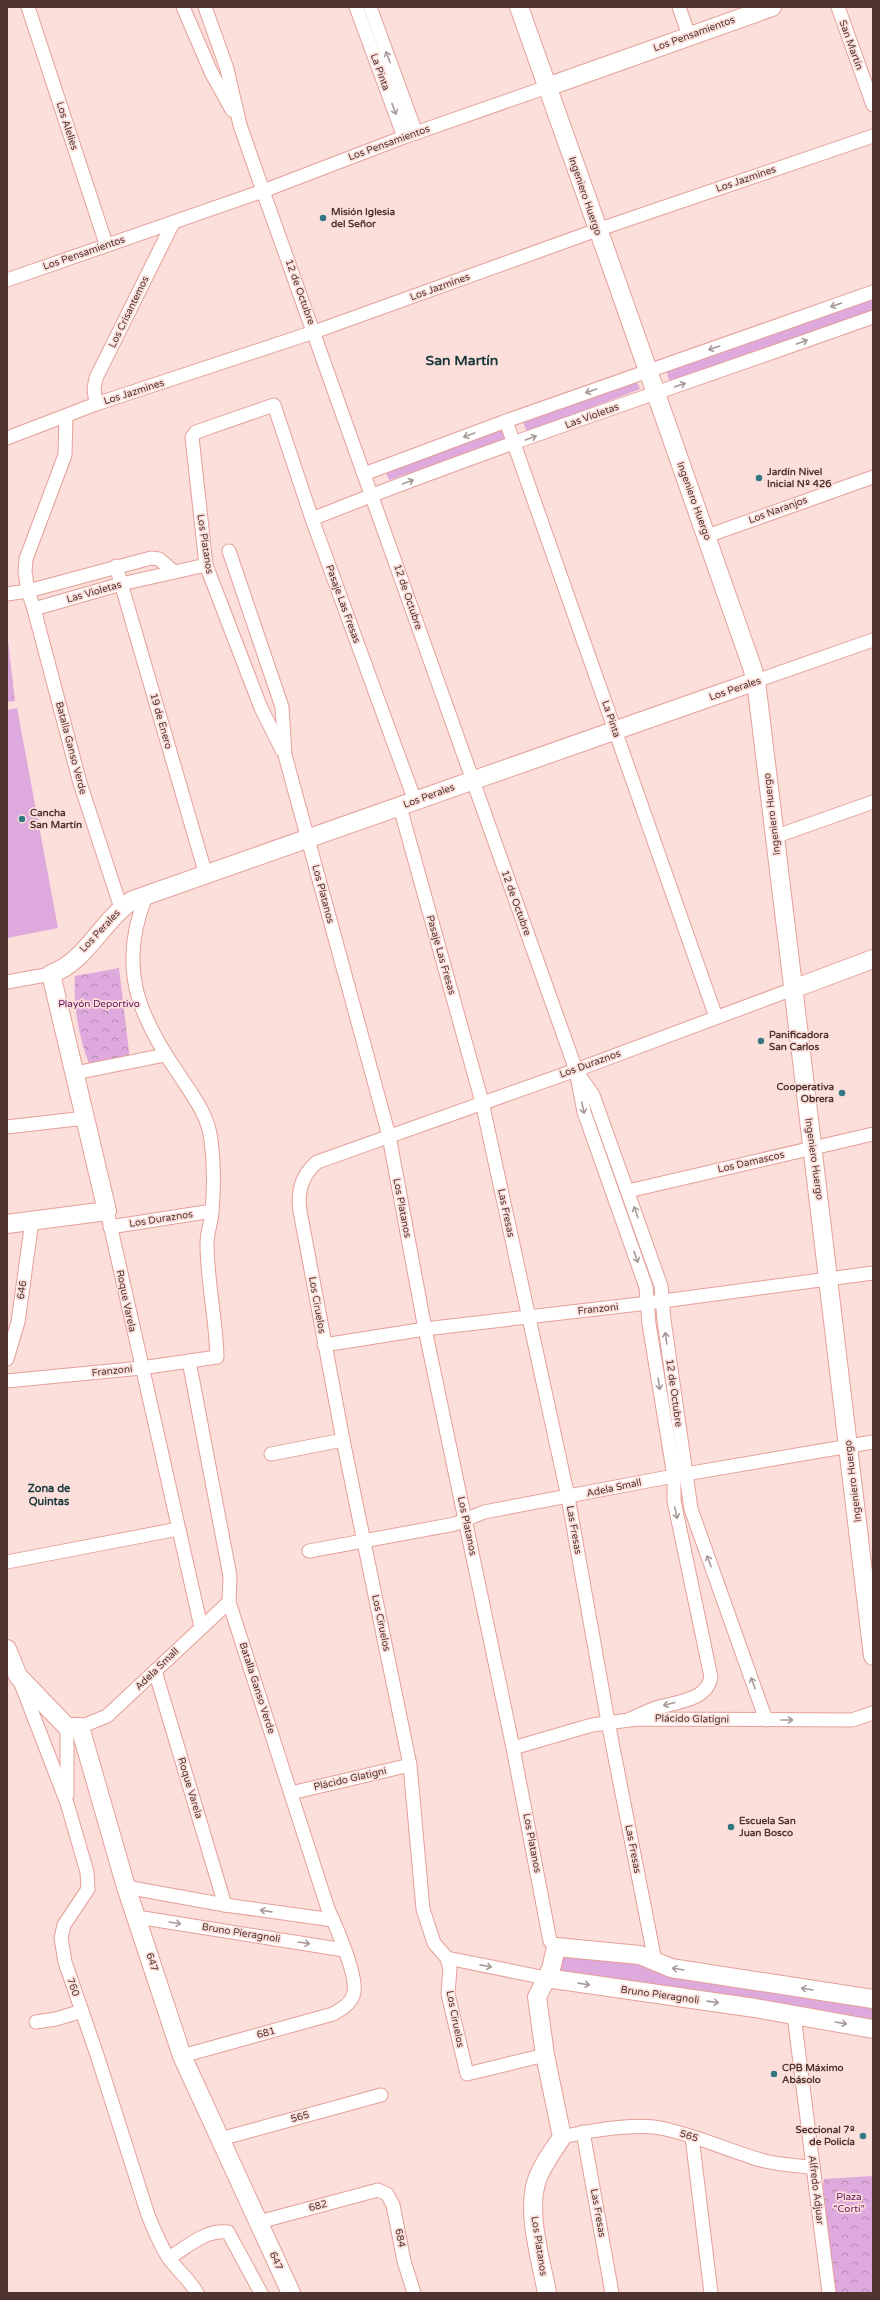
<svg xmlns="http://www.w3.org/2000/svg" width="880" height="2300" font-family="'Varela Round',sans-serif">
	<style>
		.grass { fill: #dea9dc }
		.park { fill: url(#park-crowns) }
		.lines { fill: none; stroke-linecap: round; stroke-linejoin: round }
		.street-casing { stroke: #e4a097; stroke-width: 15 }
		.secondary-casing { stroke: #e4a097; stroke-width: 20 }
		.street { stroke: #fff; stroke-width: 13 }
		.secondary { stroke: #fff; stroke-width: 18 }
		.oneway { stroke: #a89a98 }
		.poi-dot { fill: #317882; stroke: #fcdfda; stroke-width: 1.5 }
		.labels { text-anchor: middle; dominant-baseline: central; stroke-width: 3.5; stroke-linejoin: round; paint-order: stroke }
		.street-label { font-size: 10px; fill: #503430; stroke: #fcdfda }
		.poi-label { font-size: 10px; font-weight: bold; fill: #503430; stroke: #fcdfda; text-anchor: start }
		.park-label { font-size: 10px; fill: #5e125e; stroke: #fcdfda }
		.neighbourhood-label { font-size: 11px; font-weight: bold; fill: #15373c; stroke: #fcdfda }
		.district-label { font-size: 14px; font-weight: bold; fill: #15373c; stroke: #fcdfda }
	</style>
	<defs>
		<pattern id="park-crowns" width="20" height="18" patternUnits="userSpaceOnUse"><rect width="20" height="18" fill="#dea9dc"/><path d="M2 6a3 3 0 1 1 6 0M12 15a3 3 0 1 1 6 0" fill="none" stroke="#b68ab3"/></pattern>
	</defs>
	<rect width="100%" height="100%" fill="#fcdfda"/>
	<!-- grass -->
	<g class="grass">
		<path d="M 873,295 L 873,310 L 670,383 L 666,369 Z"/>
		<path d="M 636,380 L 640,389 L 527,432 L 522,420 Z"/>
		<path d="M 503,428 L 507,440 L 389,480 L 385,470 Z"/>
		<path d="M 17,708 L 58,928 L 7,938 L 7,710 Z"/>
		<path d="M 556,1947 L 873,1999 L 873,2029 L 546,1978 Z"/>
	</g>
	<!-- park -->
	<g class="park">
		<path d="M 7,632 L 15,701 L 7,702 Z"/>
		<path d="M 119,968 L 130,1060 L 90,1067 C 79,1037 73,1008 75,976 Z"/>
		<path d="M 873,2176 L 873,2293 L 835,2293 L 823,2186 L 824,2179 Z"/>
	</g>
	<g class="lines">
		<defs>
			<g id="street">
				<path d="M 28,7 L 106,244"/>
				<path d="M 183,7 L 211,72 L 232,110"/>
				<path d="M 205,7 L 227,69 L 240,125 L 263,191 L 576,1070 L 584,1112 L 646,1287 L 649,1324 L 674,1476 L 674,1501 L 711,1677 C 707,1702 672,1702 653,1709 C 645,1712 637,1716 630,1719"/>
				<path d="M 356,7 L 404,137"/>
				<path d="M 370,7 L 416,133"/>
				<path d="M 679,7 L 689,36"/>
				<path d="M 838,7 L 873,105"/>
				<path d="M 7,280 L 263,191 L 404,137 L 547,87"/>
				<path d="M 96,404 L 94,389 L 96,378 L 173,223"/>
				<path d="M 66,416 L 65,455 L 26,559 L 25,572 L 28,591 L 151,558 L 159,559 L 174,572"/>
				<path d="M 506,421 L 716,1017"/>
				<path d="M 7,438 L 96,404 L 314,332 L 597,230 L 873,136"/>
				<path d="M 364,474 L 506,421 L 873,292"/>
				<path d="M 312,519 C 496,445 686,384 873,317"/>
				<path d="M 707,536 L 873,477"/>
				<path d="M 229,551 L 282,707 L 285,755 L 389,1136 L 425,1329 L 513,1748 L 550,1941 L 556,1947"/>
				<path d="M 116,566 L 206,875"/>
				<path d="M 7,594 L 28,591 L 34,609 L 121,584 L 206,565"/>
				<path d="M 34,609 L 80,783 L 121,908"/>
				<path d="M 756,681 L 873,640"/>
				<path d="M 282,750 L 261,708 L 206,565 L 192,437 L 196,432 L 274,405 L 312,519 L 415,801"/>
				<path d="M 400,807 L 482,1102 L 568,1497 L 608,1722 L 655,1961"/>
				<path d="M 774,837 L 873,802"/>
				<path d="M 7,982 L 51,974"/>
				<path d="M 75,1073 L 165,1055"/>
				<path d="M 579,1075 L 593,1095 L 661,1286 L 664,1320 L 691,1509 L 766,1720"/>
				<path d="M 7,1127 L 85,1118"/>
				<path d="M 628,1191 L 873,1134"/>
				<path d="M 107,1211 L 201,1627"/>
				<path d="M 110,1227 L 212,1211"/>
				<path d="M 324,1345 L 425,1329 L 648,1303 L 873,1273"/>
				<path d="M 7,1359 L 18,1322 L 32,1221"/>
				<path d="M 7,1381 L 141,1368 L 217,1357 C 216,1318 207,1281 207,1243 C 207,1232 212,1221 212,1210 C 214,1188 214,1162 211,1140 C 208,1114 192,1095 178,1073 C 137,1014 118,966 146,896"/>
				<path d="M 271,1454 L 343,1440"/>
				<path d="M 309,1551 L 455,1524 L 484,1512 L 674,1476 L 873,1442"/>
				<path d="M 7,1562 L 178,1529"/>
				<path d="M 155,1671 L 225,1905"/>
				<path d="M 20,1681 L 67,1803 L 87,1872 L 88,1889 L 64,1925 L 61,1938 L 65,1962 L 97,2055 L 148,2215 C 154,2229 159,2243 168,2257 C 177,2270 189,2279 197,2293"/>
				<path d="M 67,1727 L 67,1795"/>
				<path d="M 80,1727 L 107,1716 L 229,1602"/>
				<path d="M 513,1748 L 592,1725 L 637,1719 L 852,1720 L 873,1713"/>
				<path d="M 291,1793 L 410,1765"/>
				<path d="M 126,1887 L 225,1905 L 333,1920"/>
				<path d="M 137,1917 L 344,1950"/>
				<path d="M 447,1958 L 546,1978"/>
				<path d="M 794,2015 L 829,2293"/>
				<path d="M 36,2022 L 56,2019 L 82,2011"/>
				<path d="M 545,2055 L 467,2074 L 448,1994 L 450,1969 L 447,1958 L 434,1943 L 423,1909 L 410,1765 L 343,1440 L 300,1211 C 297,1192 302,1175 317,1162 L 576,1070 L 793,989"/>
				<path d="M 182,2056 L 333,2014 C 342,2009 352,2003 354,1992 C 357,1974 336,1926 328,1909 L 229,1602 L 230,1576 L 189,1361"/>
				<path d="M 583,2132 L 612,2293"/>
				<path d="M 562,2137 C 589,2131 639,2122 665,2129 C 698,2136 729,2151 761,2160 C 778,2165 796,2166 813,2167"/>
				<path d="M 692,2137 L 711,2293"/>
				<path d="M 220,2139 L 381,2095"/>
				<path d="M 259,2222 L 378,2190 L 387,2194 L 393,2205 L 404,2261 L 414,2293"/>
				<path d="M 169,2258 C 187,2247 206,2229 228,2232 L 261,2293"/>
			</g>
			<g id="secondary">
				<path d="M 519,7 C 597,227 676,446 752,667 L 756,681 C 795,1006 836,1331 873,1656"/>
				<path d="M 547,87 L 772,7"/>
				<path d="M 793,989 L 873,959"/>
				<path d="M 7,1224 L 107,1211 L 51,974 C 86,962 102,920 133,900 L 756,681"/>
				<path d="M 7,1649 L 18,1676 L 67,1727 L 80,1727 L 126,1887 L 182,2056 L 291,2293"/>
				<path d="M 546,1978 L 755,2008 L 873,2029"/>
				<path d="M 547,2293 C 541,2260 527,2215 536,2183 C 541,2166 553,2151 562,2137 L 545,2055 L 537,1997 L 551,1969 L 556,1947 L 640,1955 L 671,1968 L 873,1999"/>
			</g>
		</defs>
		<!-- street casing -->
		<use href="#street" class="street-casing"/>
		<!-- secondary casing -->
		<use href="#secondary" class="secondary-casing"/>
		<!-- street -->
		<use href="#street" class="street"/>
		<!-- secondary -->
		<use href="#secondary" class="secondary"/>
	</g>
	<!-- one-way arrows -->
	<defs><path id="oneway-shaft" d="M-6 0H5M1.5-3L5.5 0L1.5 3" fill="none" stroke-width="1.6" stroke-linecap="round" stroke-linejoin="round"/></defs>
	<g class="oneway">
		<use href="#oneway-shaft" transform="translate(388 57) rotate(-110)"/>
		<use href="#oneway-shaft" transform="translate(394 109) rotate(70)"/>
		<use href="#oneway-shaft" transform="translate(836 305) rotate(161)"/>
		<use href="#oneway-shaft" transform="translate(802 342) rotate(-20)"/>
		<use href="#oneway-shaft" transform="translate(714 348) rotate(161)"/>
		<use href="#oneway-shaft" transform="translate(680 385) rotate(-19)"/>
		<use href="#oneway-shaft" transform="translate(591 391) rotate(161)"/>
		<use href="#oneway-shaft" transform="translate(469 435) rotate(160)"/>
		<use href="#oneway-shaft" transform="translate(531 438) rotate(-20)"/>
		<use href="#oneway-shaft" transform="translate(408 482) rotate(-20)"/>
		<use href="#oneway-shaft" transform="translate(583 1108) rotate(78)"/>
		<use href="#oneway-shaft" transform="translate(636 1212) rotate(-109)"/>
		<use href="#oneway-shaft" transform="translate(636 1257) rotate(71)"/>
		<use href="#oneway-shaft" transform="translate(666 1338) rotate(-98)"/>
		<use href="#oneway-shaft" transform="translate(659 1384) rotate(81)"/>
		<use href="#oneway-shaft" transform="translate(676 1513) rotate(78)"/>
		<use href="#oneway-shaft" transform="translate(709 1561) rotate(-110)"/>
		<use href="#oneway-shaft" transform="translate(753 1683) rotate(-110)"/>
		<use href="#oneway-shaft" transform="translate(669 1704) rotate(165)"/>
		<use href="#oneway-shaft" transform="translate(787 1720)"/>
		<use href="#oneway-shaft" transform="translate(266 1911) rotate(-172)"/>
		<use href="#oneway-shaft" transform="translate(175 1923) rotate(9)"/>
		<use href="#oneway-shaft" transform="translate(304 1943) rotate(9)"/>
		<use href="#oneway-shaft" transform="translate(486 1966) rotate(11)"/>
		<use href="#oneway-shaft" transform="translate(678 1969) rotate(-171)"/>
		<use href="#oneway-shaft" transform="translate(584 1984) rotate(8)"/>
		<use href="#oneway-shaft" transform="translate(807 1989) rotate(-171)"/>
		<use href="#oneway-shaft" transform="translate(713 2002) rotate(8)"/>
		<use href="#oneway-shaft" transform="translate(841 2023) rotate(10)"/>
	</g>
	<!-- markers -->
	<g class="poi-dot">
		<circle cx="323" cy="218" r="4"/>
		<circle cx="759" cy="478" r="4"/>
		<circle cx="22" cy="819" r="4"/>
		<circle cx="761" cy="1041" r="4"/>
		<circle cx="842" cy="1093" r="4"/>
		<circle cx="731" cy="1827" r="4"/>
		<circle cx="774" cy="2074" r="4"/>
		<circle cx="863" cy="2136" r="4"/>
	</g>
	<g class="labels">
		<!-- street labels -->
		<g class="street-label">
			<text transform="translate(694 34) rotate(-20)">Los Pensamientos</text>
			<text transform="translate(851 45) rotate(70)">San Martín</text>
			<text transform="translate(380 72) rotate(70)">La Pinta</text>
			<text transform="translate(67 126) rotate(72)">Los Alelies</text>
			<text transform="translate(389 143) rotate(-20)">Los Pensamientos</text>
			<text transform="translate(746 179) rotate(-19)">Los Jazmines</text>
			<text transform="translate(585 196) rotate(71)">Ingeniero Huergo</text>
			<text transform="translate(84 253) rotate(-19)">Los Pensamientos</text>
			<text transform="translate(440 287) rotate(-20)">Los Jazmines</text>
			<text transform="translate(300 292) rotate(70)">12 de Octubre</text>
			<text transform="translate(129 312) rotate(-64)">Los Crisantemos</text>
			<text transform="translate(134 392) rotate(-18)">Los Jazmines</text>
			<text transform="translate(592 416) rotate(-20)">Las Violetas</text>
			<text transform="translate(694 501) rotate(70)">Ingeniero Huergo</text>
			<text transform="translate(778 510) rotate(-20)">Los Naranjos</text>
			<text transform="translate(205 544) rotate(81)">Los Platanos</text>
			<text transform="translate(94 592) rotate(-16)">Las Violetas</text>
			<text transform="translate(408 597) rotate(71)">12 de Octubre</text>
			<text transform="translate(343 604) rotate(70)">Pasaje Las Fresas</text>
			<text transform="translate(735 689) rotate(-19)">Los Perales</text>
			<text transform="translate(611 719) rotate(71)">La Pinta</text>
			<text transform="translate(161 721) rotate(74)">19 de Enero</text>
			<text transform="translate(71 748) rotate(75)">Batalla Ganso Verde</text>
			<text transform="translate(429 796) rotate(-20)">Los Perales</text>
			<text transform="translate(772 814) rotate(-97)">Ingeniero Huergo</text>
			<text transform="translate(323 894) rotate(75)">Los Platanos</text>
			<text transform="translate(516 903) rotate(70)">12 de Octubre</text>
			<text transform="translate(100 931) rotate(-47)">Los Perales</text>
			<text transform="translate(441 955) rotate(74)">Pasaje Las Fresas</text>
			<text transform="translate(590 1064) rotate(-20)">Los Duraznos</text>
			<text transform="translate(814 1159) rotate(82)">Ingeniero Huergo</text>
			<text transform="translate(751 1162) rotate(-13)">Los Damascos</text>
			<text transform="translate(402 1208) rotate(79)">Los Platanos</text>
			<text transform="translate(506 1213) rotate(78)">Las Fresas</text>
			<text transform="translate(161 1219) rotate(-9)">Los Duraznos</text>
			<text transform="translate(22 1290) rotate(-82)">646</text>
			<text transform="translate(126 1301) rotate(78)">Roque Varela</text>
			<text transform="translate(317 1305) rotate(80)">Los Ciruelos</text>
			<text transform="translate(598 1309) rotate(-6)">Franzoni</text>
			<text transform="translate(112 1371) rotate(-6)">Franzoni</text>
			<text transform="translate(674 1393) rotate(82)">12 de Octubre</text>
			<text transform="translate(853 1481) rotate(-97)">Ingeniero Huergo</text>
			<text transform="translate(614 1488) rotate(-12)">Adela Small</text>
			<text transform="translate(467 1526) rotate(78)">Los Platanos</text>
			<text transform="translate(574 1530) rotate(80)">Las Fresas</text>
			<text transform="translate(381 1623) rotate(78)">Los Ciruelos</text>
			<text transform="translate(157 1669) rotate(-44)">Adela Small</text>
			<text transform="translate(257 1688) rotate(72)">Batalla Ganso Verde</text>
			<text transform="translate(692 1719) rotate(1)">Plácido Glatigni</text>
			<text transform="translate(350 1779) rotate(-13)">Plácido Glatigni</text>
			<text transform="translate(190 1788) rotate(73)">Roque Varela</text>
			<text transform="translate(532 1843) rotate(79)">Los Platanos</text>
			<text transform="translate(633 1849) rotate(79)">Las Fresas</text>
			<text transform="translate(241 1933) rotate(9)">Bruno Pieragnoli</text>
			<text transform="translate(152 1962) rotate(72)">647</text>
			<text transform="translate(73 1987) rotate(71)">760</text>
			<text transform="translate(660 1995) rotate(8)">Bruno Pieragnoli</text>
			<text transform="translate(455 2019) rotate(79)">Los Ciruelos</text>
			<text transform="translate(266 2033) rotate(-15)">681</text>
			<text transform="translate(300 2117) rotate(-15)">565</text>
			<text transform="translate(689 2136) rotate(18)">565</text>
			<text transform="translate(816 2190) rotate(83)">Alfredo Adjuar</text>
			<text transform="translate(318 2206) rotate(-15)">682</text>
			<text transform="translate(598 2213) rotate(80)">Las Fresas</text>
			<text transform="translate(400 2238) rotate(79)">684</text>
			<text transform="translate(539 2246) rotate(81)">Los Platanos</text>
			<text transform="translate(276 2261) rotate(66)">647</text>
		</g>
		<!-- poi labels -->
		<g class="poi-label">
			<text x="331" y="212">Misión Iglesia<tspan x="331" dy="12">del Señor</tspan></text>
			<text x="767" y="472">Jardín Nivel<tspan x="767" dy="12">Inicial Nº 426</tspan></text>
			<text x="30" y="813">Cancha<tspan x="30" dy="12">San Martín</tspan></text>
			<text x="769" y="1035">Panificadora<tspan x="769" dy="12">San Carlos</tspan></text>
			<text x="834" y="1087" text-anchor="end">Cooperativa<tspan x="834" dy="12">Obrera</tspan></text>
			<text x="739" y="1821">Escuela San<tspan x="739" dy="12">Juan Bosco</tspan></text>
			<text x="782" y="2068">CPB Máximo<tspan x="782" dy="12">Abásolo</tspan></text>
			<text x="855" y="2130" text-anchor="end">Seccional 7º<tspan x="855" dy="12">de Policía</tspan></text>
		</g>
		<!-- park labels -->
		<g class="park-label">
			<text x="99" y="1004">Playón Deportivo</text>
			<text x="849" y="2197">Plaza<tspan x="849" dy="12">“Corti”</tspan></text>
		</g>
		<!-- neighbourhood labels -->
		<g class="neighbourhood-label">
			<text x="49" y="1488">Zona de<tspan x="49" dy="13">Quintas</tspan></text>
		</g>
		<!-- district labels -->
		<g class="district-label">
			<text x="462" y="360">San Martín</text>
		</g>
	</g>
	<!-- border -->
	<rect width="880" height="2300" fill="none" stroke="#503430" stroke-width="16"/>
</svg>
